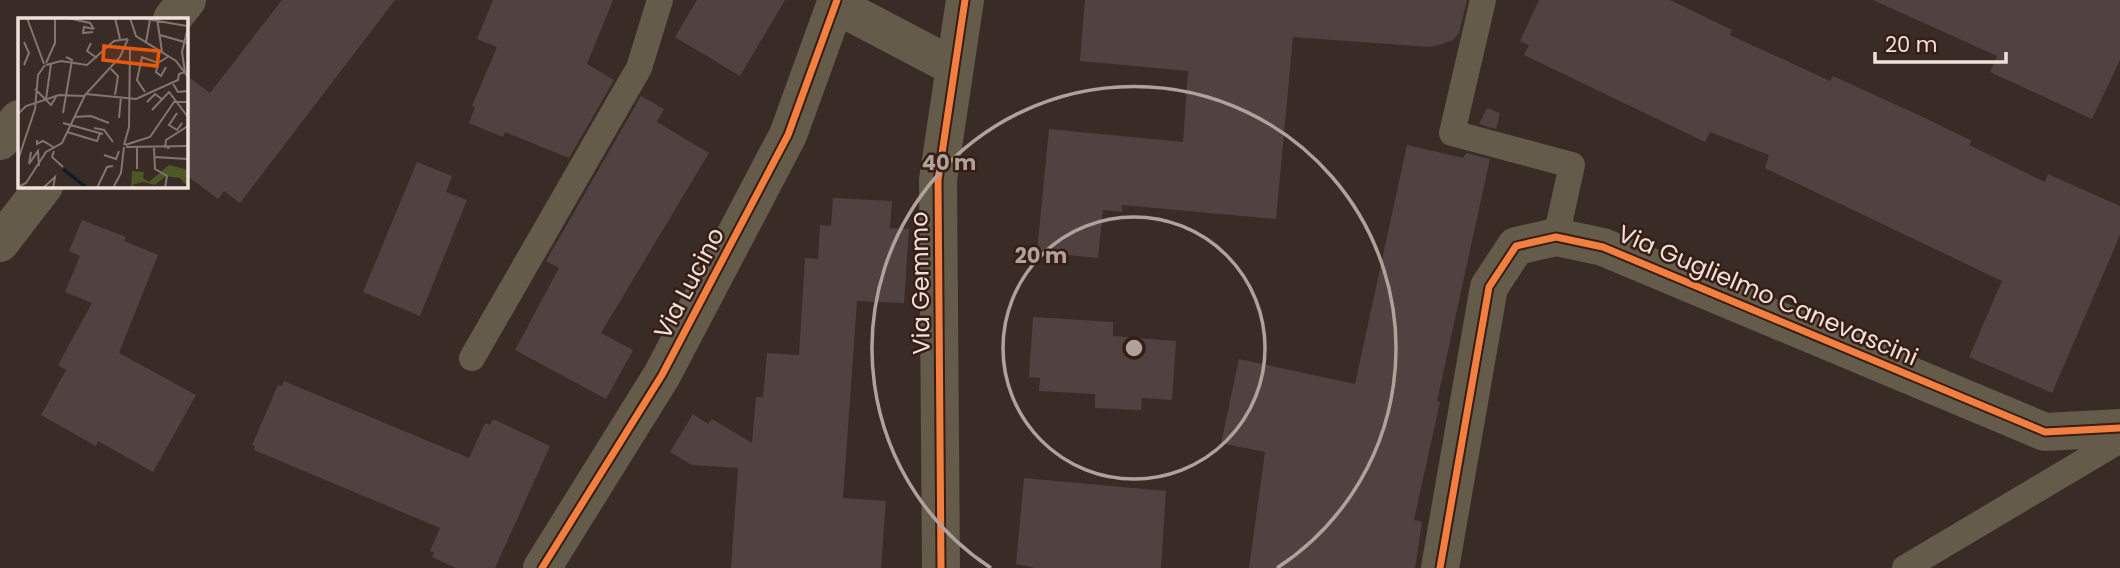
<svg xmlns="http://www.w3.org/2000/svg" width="2120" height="568" font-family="Poppins,sans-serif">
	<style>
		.building { fill: #4f4240 }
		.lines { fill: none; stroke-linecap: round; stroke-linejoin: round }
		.service { stroke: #655b4a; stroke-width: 26 }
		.minor { stroke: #655b4a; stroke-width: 38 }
		.tertiary { stroke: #655b4a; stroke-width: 38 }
		.cycleway-casing { stroke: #361e15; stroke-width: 11 }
		.cycleway { stroke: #f27e40; stroke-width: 7 }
		.ring { fill: none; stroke: #b1a19b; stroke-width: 3.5 }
		.labels { text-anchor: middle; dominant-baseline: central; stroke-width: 5; stroke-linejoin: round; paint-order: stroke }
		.street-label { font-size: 24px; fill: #f1e0da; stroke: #361e15 }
		.inset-river { fill: none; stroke: #0f1c22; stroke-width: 3.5 }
		.inset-road { fill: none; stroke: #83746f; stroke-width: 2 }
		.view { fill: #e8590c; fill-opacity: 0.15; stroke: #e8590c; stroke-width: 3.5 }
		.inset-edge { fill: none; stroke: #f1e0da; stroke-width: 3.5 }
		.centre { fill: #b1a19b; stroke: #361e15; stroke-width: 3.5 }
		.ring-label { font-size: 21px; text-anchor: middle; font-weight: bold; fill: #b1a19b; stroke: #361e15; stroke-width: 5; stroke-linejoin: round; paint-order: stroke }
	</style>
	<rect width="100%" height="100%" fill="#392c27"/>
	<!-- building -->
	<g class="building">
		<path d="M 282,0 L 395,0 L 240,203 L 224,191 L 218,199 L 186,175 L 186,75 L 210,93 Z"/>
		<path d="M 493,0 L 613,0 L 587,64 L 614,80 L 569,158 L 505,132 L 503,137 L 469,123 L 475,107 L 472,106 L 497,47 L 477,39 Z"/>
		<path d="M 697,0 L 785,0 L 740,76 L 675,37 Z"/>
		<path d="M 1085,0 L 1467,0 L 1459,33 L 1453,40 L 1439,45 L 1430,47 L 1293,37 L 1276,219 L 1122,205 L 1122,212 L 1103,210 L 1098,258 L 1037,252 L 1049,129 L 1183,142 L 1188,71 L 1080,61 Z"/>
		<path d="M 1539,0 L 1670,0 L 1732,30 L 1730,35 L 1830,81 L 1833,76 L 1923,117 L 1972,141 L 1969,145 L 2045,182 L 2048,174 L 2120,206 L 2120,235 L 2052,393 L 1969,357 L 2002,281 L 1765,168 L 1769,155 L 1710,132 L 1705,142 L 1524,55 L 1529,45 L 1520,41 Z"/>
		<path d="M 1873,0 L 2120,0 L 2120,60 L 2092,119 L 1990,72 L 1997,56 Z"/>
		<path d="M 641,96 L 664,109 L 657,122 L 709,153 L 601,333 L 633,350 L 606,399 L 515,350 L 559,268 L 546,261 Z"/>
		<path d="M 1487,108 L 1500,113 L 1496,129 L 1479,124 Z"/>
		<path d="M 1407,145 L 1463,158 L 1466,153 L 1490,159 L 1437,401 L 1440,402 L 1414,520 L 1422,522 L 1415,568 L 1249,568 L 1265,452 L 1221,443 L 1239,359 L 1355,384 Z"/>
		<path d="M 417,162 L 452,176 L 446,192 L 467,200 L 420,316 L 363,292 Z"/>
		<path d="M 833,198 L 892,201 L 890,228 L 909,229 L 904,303 L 857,301 L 843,498 L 886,501 L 881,568 L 731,568 L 738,468 L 692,465 L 670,452 L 693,414 L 708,424 L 712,419 L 752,443 L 756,397 L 763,397 L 767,353 L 799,355 L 805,258 L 818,259 L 820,225 L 831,226 Z"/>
		<path d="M 82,220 L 126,237 L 124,241 L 158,255 L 119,353 L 196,395 L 153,472 L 98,441 L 96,446 L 41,415 L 66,370 L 58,365 L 92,303 L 65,292 L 80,256 L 69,251 Z"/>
		<path d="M 1033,317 L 1113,322 L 1113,336 L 1176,341 L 1172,400 L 1142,398 L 1141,410 L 1095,408 L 1095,394 L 1039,391 L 1040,378 L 1029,377 Z"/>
		<path d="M 284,381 L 469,458 L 485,423 L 490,425 L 493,419 L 550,446 L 495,568 L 456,568 L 432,557 L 434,553 L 430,551 L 440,528 L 254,450 L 255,446 L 252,445 L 278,385 L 282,386 Z"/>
		<path d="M 1024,478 L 1166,491 L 1161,568 L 1036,568 L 1016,564 Z"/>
	</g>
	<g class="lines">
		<!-- service -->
		<g class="service">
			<path d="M 1483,0 L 1452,133 L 1572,165 L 1556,237"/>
			<path d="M 472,358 L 639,68 L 660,0"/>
			<path d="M 1905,568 L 2120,440"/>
		</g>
		<!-- minor -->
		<g class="minor">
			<path d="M 836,5 L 954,67"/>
			<path d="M 0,141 L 19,119"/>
			<path d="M 542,568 L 662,375 L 788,135 L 837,0"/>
			<path d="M 941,568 L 938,180 L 965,0"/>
			<path d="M 1440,568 L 1489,287 L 1516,246 L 1556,237 L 1603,247 L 2045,432 L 2120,428"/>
		</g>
		<!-- tertiary -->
		<g class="tertiary">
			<path d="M 172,19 L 187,0"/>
			<path d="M 0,243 L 44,186"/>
		</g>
		<defs>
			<g id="cycleway">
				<path d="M 542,568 L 662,375 L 788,135 L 837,0"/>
				<path d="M 941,568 L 938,180 L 965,0"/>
				<path d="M 1440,568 L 1489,287 L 1516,246 L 1556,237 L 1603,247 L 2045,432 L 2120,428"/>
			</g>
		</defs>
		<!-- cycleway casing -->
		<use href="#cycleway" class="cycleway-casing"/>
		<!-- cycleway -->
		<use href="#cycleway" class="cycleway"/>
	</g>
	<!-- distance rings -->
	<g class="ring">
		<circle cx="1134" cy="348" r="131"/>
		<path d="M991 568A262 262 0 1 1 1277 568"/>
	</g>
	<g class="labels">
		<!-- street labels -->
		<g class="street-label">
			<text transform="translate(689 283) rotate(-62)">Via Lucino</text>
			<text transform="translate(920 283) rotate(-91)">Via Gemmo</text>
			<text transform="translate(1768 295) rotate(23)">Via Guglielmo Canevascini</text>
		</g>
	</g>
	<!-- overview -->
	<g transform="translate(18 18)">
		<rect width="170" height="170" fill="#392c27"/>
		<path d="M 151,147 L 170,152 L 169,168 L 162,160 L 148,158 L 137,167 L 125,164 L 114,167 L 123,170 L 113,170 L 114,153 L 126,154 L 125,160 L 131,164 Z" fill="#4c5826"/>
		<path class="inset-river" d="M 45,151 L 69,170"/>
		<path class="inset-road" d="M 9,0 L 26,46M 50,0 L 72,5 L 76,11M 97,0 L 102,21M 112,0 L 118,18 L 158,43 L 170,59M 139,0 L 144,34M 128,1 L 169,8M 75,14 L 65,15 L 66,9 L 76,11M 142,17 L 170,25M 6,24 L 11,35 L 6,47M 128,24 L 132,2M 73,25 L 69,33 L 79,40M 28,45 L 37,25 L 37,0M 140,45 L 138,54 L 143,58 L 148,49M 28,47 L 43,43 L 69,47 L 96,23 L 110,21M 93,51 L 100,58 L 97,77M 154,64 L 160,74 L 170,73M 17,71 L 33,87 L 38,79M 127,74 L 119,62 L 124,39 L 140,45 L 151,38M 68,76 L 118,81 L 160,62 L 161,56 L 167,54 L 164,34 L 170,9M 28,81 L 33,46M 129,84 L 137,76 L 145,82M 134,92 L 151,74 L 170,99M 45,95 L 54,42 L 48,39M 159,95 L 151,107 L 159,112 L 164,105M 0,96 L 8,88 L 41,77 L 66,78M 56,99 L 73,98 L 91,105M 101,100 L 103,79M 45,105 L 85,116M 76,110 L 86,112 L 95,124M 49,114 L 79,123 L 82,115M 19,122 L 19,126 L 25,123 L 37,130M 106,127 L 111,109 L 112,29M 107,127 L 132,119 L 156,84 L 170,84M 108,129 L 170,128M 119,129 L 119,151M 136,130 L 137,151 L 149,158 L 147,170M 152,130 L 147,129 L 148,122 L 170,108M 36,133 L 34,139 L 45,149M 13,134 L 11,146 L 20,133 L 21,148M 86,137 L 98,141 L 101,133M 136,139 L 170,141M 0,142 L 17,91 L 20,57 L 27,47M 0,169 L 8,165 L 28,134 L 44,125 L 67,77 L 102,39 L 110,21M 25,170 L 37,159 L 35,170M 79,170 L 89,149 L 95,148M 95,170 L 103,155 L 106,129"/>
		<path class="view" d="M 86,28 L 141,33 L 139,48 L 85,42 Z"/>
		<rect width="170" height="170" class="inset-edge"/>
	</g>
	<circle cx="1134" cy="348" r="10" class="centre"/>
	<g class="ring-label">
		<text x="949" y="170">40 m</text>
		<text x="1041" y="263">20 m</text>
	</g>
	<!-- scale -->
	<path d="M1875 52v10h131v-10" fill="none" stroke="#f1e0da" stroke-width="3.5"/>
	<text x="1885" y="52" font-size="21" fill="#f1e0da" stroke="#361e15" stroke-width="5" paint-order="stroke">20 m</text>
</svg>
